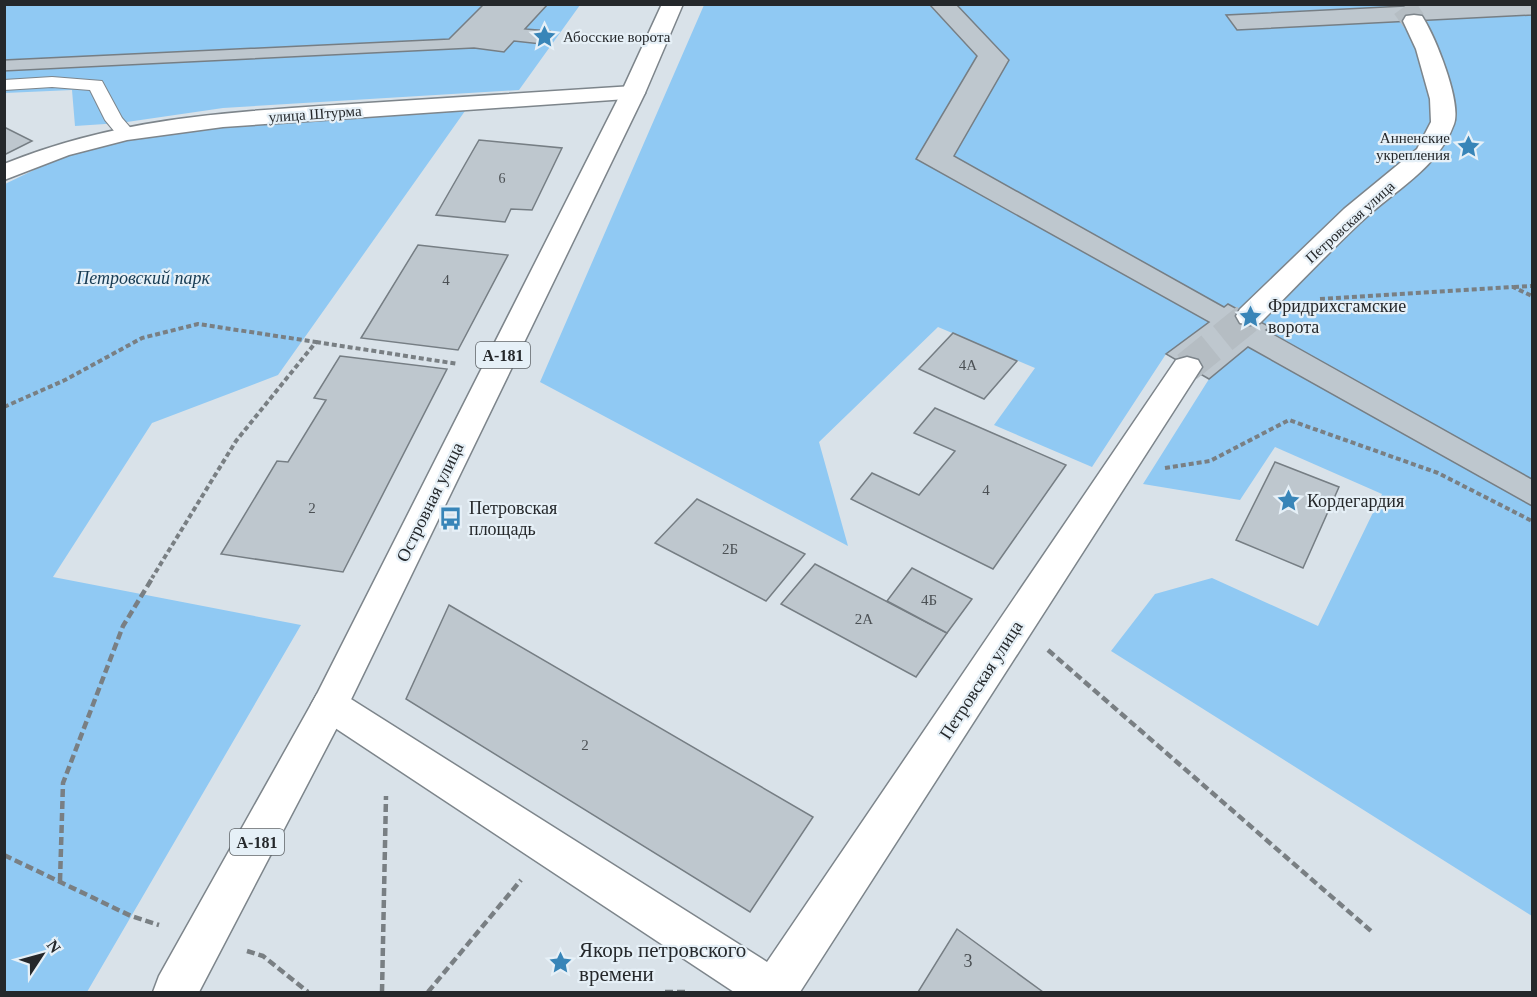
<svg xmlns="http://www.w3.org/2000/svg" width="1537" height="997" font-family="'Times New Roman',serif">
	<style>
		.green { fill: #90c9f3 }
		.building { fill: #bec7ce; stroke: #767e84; stroke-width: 1.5 }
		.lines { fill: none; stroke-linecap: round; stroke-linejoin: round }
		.street-tunnel-far1 { stroke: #b5bdc3; stroke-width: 24; stroke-dasharray: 24 12; stroke-linecap: butt }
		.street-tunnel { stroke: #b5bdc3; stroke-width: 31; stroke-dasharray: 31 15; stroke-linecap: butt }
		.lane-casing { stroke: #7d858b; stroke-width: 2 }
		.street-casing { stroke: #7d858b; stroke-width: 3 }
		.primary-casing { stroke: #7d858b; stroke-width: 3 }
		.path-far1 { stroke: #797f83; stroke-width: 4; stroke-dasharray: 5 3; stroke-linecap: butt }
		.path { stroke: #797f83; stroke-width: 4.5; stroke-dasharray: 8 4; stroke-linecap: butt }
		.lane { fill: #fff; fill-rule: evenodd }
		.street { fill: #fff; fill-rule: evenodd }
		.primary { fill: #fff; fill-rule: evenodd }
		.labels { text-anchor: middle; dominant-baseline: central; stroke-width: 4.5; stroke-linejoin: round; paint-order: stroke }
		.far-number-label { font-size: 14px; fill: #4b5054 }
		.far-poi-label { font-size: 15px; fill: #25282b; stroke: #e6f0f7; text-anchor: start }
		.far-street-label { font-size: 15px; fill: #25282b; stroke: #e6f0f7 }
		.number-label { font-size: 15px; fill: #4b5054 }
		.shield { fill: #e6f0f7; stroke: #5f6468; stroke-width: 1.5 }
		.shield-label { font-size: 16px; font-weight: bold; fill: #25282b }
		.park-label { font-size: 18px; font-style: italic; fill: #173b53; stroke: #e6f0f7 }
		.poi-label { font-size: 18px; fill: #25282b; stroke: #e6f0f7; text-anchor: start }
		.street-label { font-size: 18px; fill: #25282b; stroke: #e6f0f7 }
		.near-number-label { font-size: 18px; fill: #4b5054 }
		.near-poi-label { font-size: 21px; fill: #25282b; stroke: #e6f0f7; text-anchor: start }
	</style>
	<rect width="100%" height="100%" fill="#d9e2e9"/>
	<!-- green -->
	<g class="green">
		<path d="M 4,5 L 580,5 L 519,90 L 223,108 L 120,123 L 75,126 L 72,90 L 5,93 Z"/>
		<path d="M 704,5 L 929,5 L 977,56 L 916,159 L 1209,322 L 1166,354 L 1092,467 L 994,425 L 1035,368 L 938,327 L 819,442 L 848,546 L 540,382 Z"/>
		<path d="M 956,5 L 1532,5 L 1532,479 L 1266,330 L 1269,327 L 1229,304 L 1224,307 L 954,156 L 1009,60 Z"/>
		<path d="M 465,111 L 278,375 L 152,423 L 53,577 L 301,625 L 87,992 L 5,992 L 5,184 L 65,155 L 120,142 L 224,127 Z"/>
		<path d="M 1248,347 L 1532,506 L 1532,916 L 1111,651 L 1155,594 L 1212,578 L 1318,626 L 1382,494 L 1275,447 L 1240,500 L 1143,484 L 1209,379 Z"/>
	</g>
	<!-- building -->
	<g class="building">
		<path d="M 484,4 L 548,4 L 525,29 L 550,31 L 541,44 L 514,41 L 504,52 L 474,48 L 4,71 L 4,60 L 449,39 Z"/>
		<path d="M 929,4 L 956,4 L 1009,60 L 954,156 L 1224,307 L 1228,304 L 1270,327 L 1266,330 L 1532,479 L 1532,506 L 1248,347 L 1209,379 L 1166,354 L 1209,322 L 916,159 L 977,56 Z"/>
		<path d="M 1445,4 L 1532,4 L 1532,15 L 1237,30 L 1226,15 Z"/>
		<path d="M 4,127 L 32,141 L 4,155 Z"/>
		<path d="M 479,140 L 562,148 L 532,210 L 511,209 L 505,222 L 436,215 Z"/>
		<path d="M 418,245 L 508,255 L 458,350 L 361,338 Z"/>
		<path d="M 953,333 L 1017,361 L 984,399 L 919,369 Z"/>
		<path d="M 340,356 L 447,369 L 343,572 L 221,554 L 277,461 L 288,462 L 326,400 L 314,398 Z"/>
		<path d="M 935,408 L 1066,465 L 993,569 L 851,499 L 872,473 L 919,495 L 955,451 L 914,433 Z"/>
		<path d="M 1275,462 L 1339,487 L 1303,568 L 1236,540 Z"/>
		<path d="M 697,499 L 805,554 L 766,601 L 655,543 Z"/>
		<path d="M 815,564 L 947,633 L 916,677 L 781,604 Z"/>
		<path d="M 912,568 L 972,599 L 947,633 L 887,601 Z"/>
		<path d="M 449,605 L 813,817 L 750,912 L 406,699 Z"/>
		<path d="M 957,929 L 1043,992 L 918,992 Z"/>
	</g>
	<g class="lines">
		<!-- street-tunnel-far1 -->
		<path class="street-tunnel-far1" d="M 1404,7 L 1414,21"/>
		<!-- street-tunnel -->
		<path class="street-tunnel" d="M 1187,367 L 1250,316"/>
		<defs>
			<path id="lane" d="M 52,77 L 102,81 L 122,118 L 135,133 L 133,137 L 119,137 L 105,120 L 90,90 L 52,87 L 4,90 L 4,80 Z"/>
			<g id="street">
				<path d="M 1414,15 L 1422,16 C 1435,36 1462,102 1454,124 C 1438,169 1393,191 1361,222 C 1326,255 1294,289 1260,323 L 1250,325 L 1240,323 L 1236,316 L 1240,309 L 1344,209 L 1417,149 L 1431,122 L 1430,99 L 1416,49 L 1403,21 L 1406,16 Z"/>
				<path d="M 633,86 L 641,88 L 645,93 L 641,98 L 223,127 L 127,140 L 69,155 L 4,180 L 4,164 C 120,117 229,112 352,104 C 446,98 539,92 633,86 Z"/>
				<path d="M 1187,357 L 1198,360 L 1202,367 L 800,992 L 734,992 L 317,716 L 311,705 L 317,694 L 330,689 L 343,694 L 767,962 L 1176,360 Z"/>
			</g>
			<path id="primary" d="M 662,4 L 683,4 L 645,93 L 343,716 L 199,992 L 153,992 L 159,976 L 317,694 L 621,93 Z"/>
		</defs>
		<!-- lane casing -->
		<use href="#lane" class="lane-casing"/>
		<!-- street casing -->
		<use href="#street" class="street-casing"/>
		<!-- primary casing -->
		<use href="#primary" class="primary-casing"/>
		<!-- path-far1 -->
		<g class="path-far1">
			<path d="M 1514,287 L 1532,286"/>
			<path d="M 1320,299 L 1513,287 L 1532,296"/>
			<path d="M 316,342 L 458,364"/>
			<path d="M 4,407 L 65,380 L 142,338 L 198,324 L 316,342 L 236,441 L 152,578"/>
			<path d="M 1165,468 L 1210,461 L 1289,420 L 1438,473 L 1532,521"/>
		</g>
		<!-- path -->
		<g class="path">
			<path d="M 1048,650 L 1371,931"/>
			<path d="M 4,855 L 131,916 L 159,925"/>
			<path d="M 60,881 L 63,783 L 123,626 L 153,577"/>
			<path d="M 247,951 L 263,956 L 308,992"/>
			<path d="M 382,992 L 386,796"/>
			<path d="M 428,992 L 521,880"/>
			<path d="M 665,992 L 688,992"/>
		</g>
		<!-- lane -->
		<use href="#lane" class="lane"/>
		<!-- street -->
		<use href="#street" class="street"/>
		<!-- primary -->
		<use href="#primary" class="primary"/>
	</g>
	<!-- icons -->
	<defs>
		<symbol id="sight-bare" viewBox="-9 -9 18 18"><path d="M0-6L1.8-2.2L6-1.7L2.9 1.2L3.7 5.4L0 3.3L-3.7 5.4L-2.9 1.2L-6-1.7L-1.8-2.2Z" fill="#3885b8" stroke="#e6f0f7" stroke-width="2.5" paint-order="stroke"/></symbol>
		<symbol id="bus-bare" viewBox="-9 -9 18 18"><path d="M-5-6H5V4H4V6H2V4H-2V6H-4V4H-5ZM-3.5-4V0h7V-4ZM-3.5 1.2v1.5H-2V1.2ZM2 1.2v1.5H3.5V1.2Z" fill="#3885b8" stroke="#e6f0f7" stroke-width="2.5" paint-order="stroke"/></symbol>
	</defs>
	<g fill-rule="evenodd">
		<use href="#sight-bare" x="528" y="20" width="33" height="33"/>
		<use href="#sight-bare" x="1452" y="130" width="33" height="33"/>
		<use href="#sight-bare" x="1234" y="300" width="33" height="33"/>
		<use href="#sight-bare" x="1272" y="484" width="33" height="33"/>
		<use href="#bus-bare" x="434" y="502" width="33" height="33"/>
		<use href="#sight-bare" x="544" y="946" width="33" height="33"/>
	</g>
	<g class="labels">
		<!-- far-number labels -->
		<g class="far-number-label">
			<text x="502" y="178">6</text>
		</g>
		<!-- far-poi labels -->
		<g class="far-poi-label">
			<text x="563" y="37">Абосские ворота</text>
			<text x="1450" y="138" text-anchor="end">Анненские<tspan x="1450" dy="17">укрепления</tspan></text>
		</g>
		<!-- far-street labels -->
		<g class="far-street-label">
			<text transform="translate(315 114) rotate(-4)">улица Штурма</text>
			<text transform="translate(1350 222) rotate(-42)">Петровская улица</text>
		</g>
		<!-- number labels -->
		<g class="number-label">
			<text x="446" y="280">4</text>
			<text x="968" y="365">4А</text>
			<text x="986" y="490">4</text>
			<text x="312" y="508">2</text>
			<text x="730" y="549">2Б</text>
			<text x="929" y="600">4Б</text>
			<text x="864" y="619">2А</text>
			<text x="585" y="745">2</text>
		</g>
		<!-- shield labels -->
		<g class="shield">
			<rect x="476" y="342" width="54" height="26" rx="4.5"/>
			<rect x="230" y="829" width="54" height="26" rx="4.5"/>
		</g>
		<g class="shield-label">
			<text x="503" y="355">А-181</text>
			<text x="257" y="842">А-181</text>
		</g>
		<!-- park labels -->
		<g class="park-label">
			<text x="143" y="278">Петровский парк</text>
		</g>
		<!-- poi labels -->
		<g class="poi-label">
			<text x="1268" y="306">Фридрихсгамские<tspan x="1268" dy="21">ворота</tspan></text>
			<text x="1307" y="501">Кордегардия</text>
			<text x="469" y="508">Петровская<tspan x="469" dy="21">площадь</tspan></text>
		</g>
		<!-- street labels -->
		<g class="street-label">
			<text transform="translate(430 502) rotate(-64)">Островная улица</text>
			<text transform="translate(981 680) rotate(-57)">Петровская улица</text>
		</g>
		<!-- near-number labels -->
		<g class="near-number-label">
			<text x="968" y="961">3</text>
		</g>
		<!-- near-poi labels -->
		<g class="near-poi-label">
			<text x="579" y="950">Якорь петровского<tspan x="579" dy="24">времени</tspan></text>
		</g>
	</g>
	<!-- border -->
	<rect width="1537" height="997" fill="none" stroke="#25282b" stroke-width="12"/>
	<!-- north arrow -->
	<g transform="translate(42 955) rotate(54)" stroke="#e6f0f7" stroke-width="4.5" paint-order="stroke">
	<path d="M0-4.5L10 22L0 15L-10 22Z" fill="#25282b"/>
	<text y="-9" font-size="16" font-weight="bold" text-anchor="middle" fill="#25282b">N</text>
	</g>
</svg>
